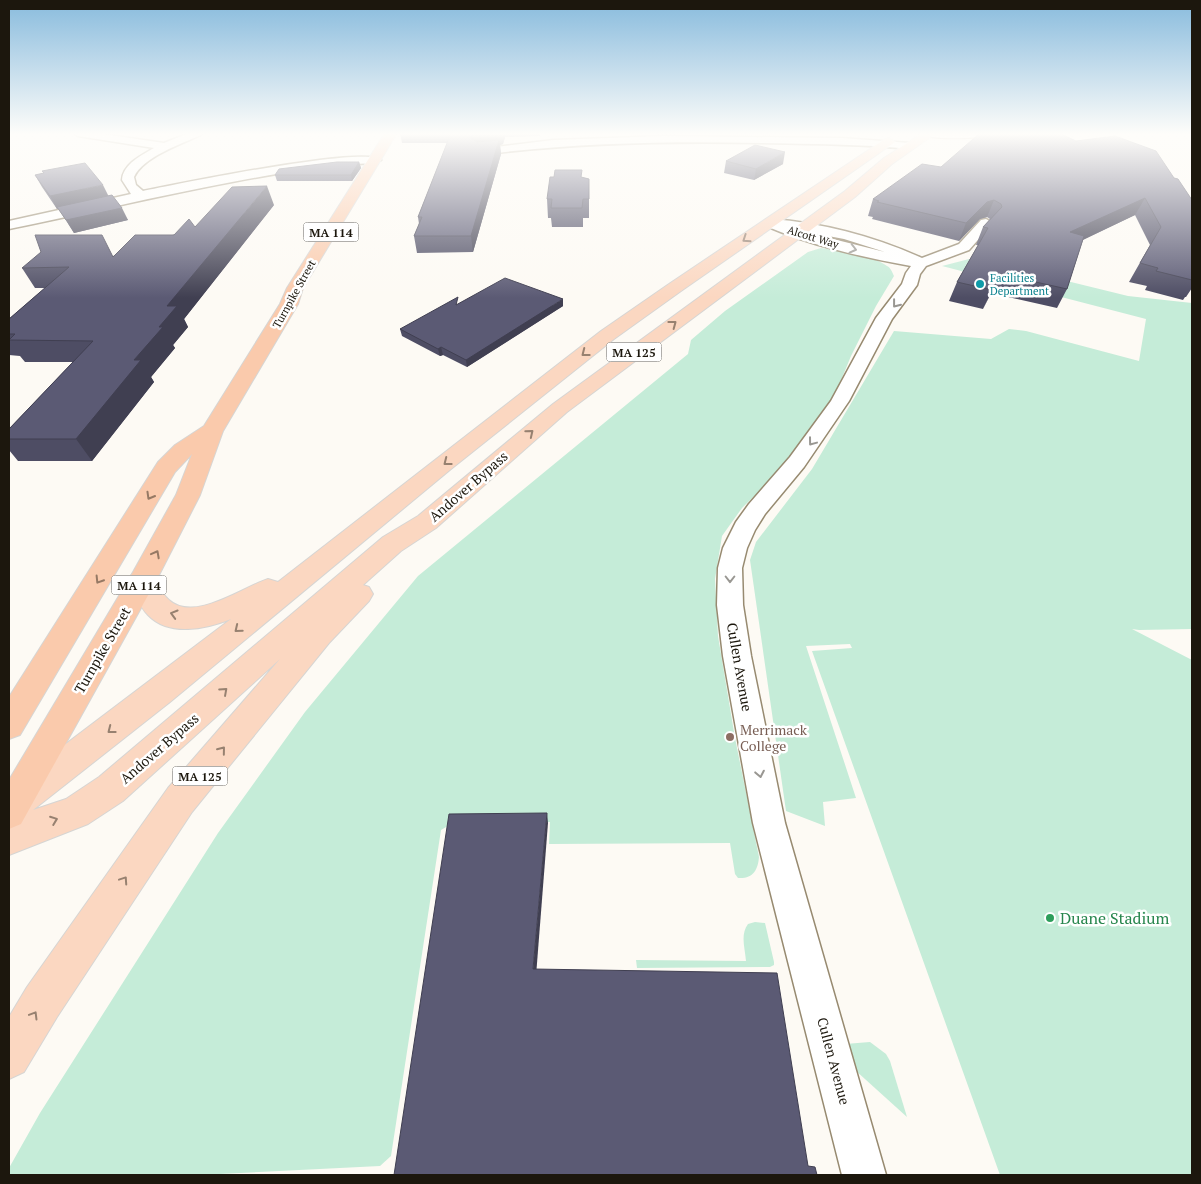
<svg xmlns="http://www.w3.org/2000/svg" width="1201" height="1184" font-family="'PT Serif',serif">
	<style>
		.green { fill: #c5ecd8 }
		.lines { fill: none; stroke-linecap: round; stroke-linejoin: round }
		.minor-casing { stroke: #978a70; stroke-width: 3 }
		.tertiary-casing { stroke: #978a70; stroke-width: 2 }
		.primary-casing { stroke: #d6d5d3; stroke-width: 2 }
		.trunk-casing { stroke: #d6d5d3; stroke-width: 2 }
		.minor { fill: #fff; fill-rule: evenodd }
		.tertiary { fill: #fff; fill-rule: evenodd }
		.primary { fill: #fbd7c1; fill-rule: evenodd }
		.trunk { fill: #facaac; fill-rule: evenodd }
		.wall { fill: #4e4d64 }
		.shaded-wall { fill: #403f51 }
		.building { fill: #5b5a74; stroke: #403f51 }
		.oneway { stroke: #978170 }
		.oneway2 { stroke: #999792 }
		.oneway3 { stroke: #967964 }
		.culture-dot { fill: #0f9aa8; stroke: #fff; stroke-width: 2 }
		.education-dot { fill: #8d6e63; stroke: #fff; stroke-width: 2 }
		.leisure-dot { fill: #2e9e5b; stroke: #fff; stroke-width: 2 }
		.labels { text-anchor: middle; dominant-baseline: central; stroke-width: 5; stroke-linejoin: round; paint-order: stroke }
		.far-street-label { font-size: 11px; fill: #1c170d; stroke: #fff }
		.far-culture-label { font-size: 11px; fill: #0d838f; stroke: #fff; text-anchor: start }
		.shield { fill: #fff; stroke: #605d56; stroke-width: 1 }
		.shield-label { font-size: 12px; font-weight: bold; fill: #1c170d }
		.street-label { font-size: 14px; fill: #1c170d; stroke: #fff }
		.education-label { font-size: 14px; fill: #785e54; stroke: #fff; text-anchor: start }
		.near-leisure-label { font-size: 16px; fill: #27864d; stroke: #fff; text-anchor: start }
	</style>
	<rect width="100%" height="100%" fill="#fdfaf4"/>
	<!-- green -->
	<g class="green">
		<path d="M 821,248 C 840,251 872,255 887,266 C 891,268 892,272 894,276 L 876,306 L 851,356 L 837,390 L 812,430 L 782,469 L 742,508 L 722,536 L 715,579 L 718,636 L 735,738 L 759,857 C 758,870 753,879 738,878 L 735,874 L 730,843 L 549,844 L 550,822 L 453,823 L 441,830 L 391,1156 L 380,1166 L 199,1175 L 9,1175 L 9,1168 L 40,1113 L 218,833 L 305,712 L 418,576 L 688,354 L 691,340 L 725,311 L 808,252 Z"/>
		<path d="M 973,258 L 1128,296 L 1192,303 L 1192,629 L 1139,630 L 1132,629 L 1192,660 L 1192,1175 L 1000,1175 L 812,651 L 852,648 L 850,644 L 806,646 L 856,798 L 823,802 L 825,826 L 786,811 L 750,560 L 756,542 L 812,469 L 894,331 L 991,339 L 1009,329 L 1026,331 L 1139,361 L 1146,319 L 942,266 Z"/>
		<path d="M 755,922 L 765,923 L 774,962 L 774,965 L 770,967 L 637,968 L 636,960 L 746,961 C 745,948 740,935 748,924 Z"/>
		<path d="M 870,1042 L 886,1054 L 890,1061 L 907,1117 L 855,1070 L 845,1044 Z"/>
	</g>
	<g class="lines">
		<defs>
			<g id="minor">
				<path d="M 73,133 L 96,133 L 164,143 L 189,133 L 202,133 L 201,135 C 181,144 143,157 134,177 L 136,185 L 143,191 C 173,185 366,145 381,160 L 375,163 C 326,165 279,173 232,182 C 157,196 83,214 9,229 L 9,221 L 131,194 L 122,180 C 123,164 142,155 154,148 L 78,136 Z"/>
				<path d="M 663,136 L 842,138 L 910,143 L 915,146 L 910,149 C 861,144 812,144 762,143 C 667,141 573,143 479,155 L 473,152 L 479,149 L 553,140 Z"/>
				<path d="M 771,219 C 824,223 873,236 922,258 L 959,244 L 981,220 L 986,219 L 993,223 L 969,250 L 926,266 L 920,274 L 917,285 L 892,319 L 849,401 L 804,467 L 765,514 L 755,530 L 747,548 L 742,568 L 743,605 L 751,656 L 785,823 L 886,1175 L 842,1175 L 753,823 L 723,656 L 717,605 L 718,568 L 723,548 L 736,522 L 749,504 L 790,457 L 831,401 L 876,318 L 902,284 L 906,273 L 911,266 C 862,257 812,246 766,226 L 764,223 L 766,220 ZM 797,230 L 844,239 L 885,252 Z"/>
			</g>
			<path id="tertiary" d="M 917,133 L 992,133 C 984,140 925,140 917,133 Z"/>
			<path id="primary" d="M 923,133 L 936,133 L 892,164 L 855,197 L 567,412 L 436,528 L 401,551 L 363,585 L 369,587 L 373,594 L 369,601 L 329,643 L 192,812 L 57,1017 L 24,1072 L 9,1079 L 9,1017 L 27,987 L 168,788 L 280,659 L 123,801 L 88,824 L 9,855 L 9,819 L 11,818 L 9,817 L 9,787 L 231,619 C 206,629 169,637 148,615 C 139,606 134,592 128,581 L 132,574 L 142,571 L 152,574 C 157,583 161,593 169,600 C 194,623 243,587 268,579 L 278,582 L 601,331 L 669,284 L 885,139 L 889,138 L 895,142 L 681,291 L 614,339 L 451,469 L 170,702 L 33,810 L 66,799 L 99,777 L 383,537 L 418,516 L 553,404 L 845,191 L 884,158 Z"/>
			<path id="trunk" d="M 385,133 L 397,133 L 303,288 L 298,304 L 223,431 L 200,495 L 156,581 L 21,824 L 9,829 L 9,780 L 132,574 L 176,495 L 192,454 L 175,472 L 20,735 L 9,739 L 9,697 L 158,462 L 175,445 L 204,426 L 280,304 L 287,288 Z"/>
		</defs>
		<!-- minor casing -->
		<use href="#minor" class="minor-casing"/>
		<!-- tertiary casing -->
		<use href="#tertiary" class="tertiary-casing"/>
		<!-- primary casing -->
		<use href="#primary" class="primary-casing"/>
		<!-- trunk casing -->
		<use href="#trunk" class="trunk-casing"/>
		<!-- minor -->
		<use href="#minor" class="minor"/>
		<!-- tertiary -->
		<use href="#tertiary" class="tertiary"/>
		<!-- primary -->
		<use href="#primary" class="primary"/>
		<!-- trunk -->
		<use href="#trunk" class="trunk"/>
	</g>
	<!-- wall -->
	<g class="wall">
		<path d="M 400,133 L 540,133 L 540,136 L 505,137 L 503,144 L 500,145 L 501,154 L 473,252 L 417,253 L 414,236 L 419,224 L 418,217 L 447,143 L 402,143 Z"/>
		<path d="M 1076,141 L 1174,178 L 1192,200 L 1192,288 L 1186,297 L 1185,297 L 1183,300 L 1145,290 L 1147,286 L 1129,282 L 1150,245 L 1135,215 L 1083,240 L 1067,289 L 1057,308 L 991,293 L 983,309 L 949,301 L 957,282 L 978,245 L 976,245 L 983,227 L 990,219 L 987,217 L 980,219 L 959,241 L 872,219 L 873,217 L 868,216 L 873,199 L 941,167 Z"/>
		<path d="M 726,161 L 783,164 L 754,180 L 724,173 Z"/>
		<path d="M 359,162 L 361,168 L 352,181 L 277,181 L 275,175 Z"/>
		<path d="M 35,175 L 109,196 L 128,220 L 74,233 L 58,208 L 57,209 L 42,187 Z"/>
		<path d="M 582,178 L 589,179 L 589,218 L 583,218 L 583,227 L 552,227 L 551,218 L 548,218 L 547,199 Z"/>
		<path d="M 274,205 L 184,319 L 188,327 L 173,345 L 175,348 L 151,377 L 154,382 L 92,461 L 18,461 L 9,450 L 9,429 L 73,362 L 25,362 L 20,356 L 9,355 L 9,319 L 45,288 L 35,288 L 22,268 L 113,256 L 195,227 Z"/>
		<path d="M 459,304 L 563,306 L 467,367 L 443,355 L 440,356 L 402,336 L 400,329 Z"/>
	</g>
	<!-- shaded-wall -->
	<g class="shaded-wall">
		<path d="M 477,133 L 505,133 L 505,137 L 503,144 L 500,145 L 501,154 L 473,252 L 471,236 L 479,147 L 469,137 Z"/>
		<path d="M 785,152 L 783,164 L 754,180 L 756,169 Z"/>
		<path d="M 359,162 L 361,168 L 352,181 L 351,175 Z"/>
		<path d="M 103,185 L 109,197 L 57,209 L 50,196 Z"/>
		<path d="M 267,186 L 274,205 L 184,319 L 188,327 L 173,345 L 175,348 L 151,377 L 154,382 L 92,461 L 76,439 L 159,327 L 167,306 Z"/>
		<path d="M 1145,198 L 1135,215 L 1061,250 L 1070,232 Z"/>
		<path d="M 994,200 L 987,217 L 980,219 L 959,241 L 966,223 L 987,202 Z"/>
		<path d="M 122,208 L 128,220 L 74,233 L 66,220 Z"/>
		<path d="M 1000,274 L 991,293 L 983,309 L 992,290 Z"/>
		<path d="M 563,299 L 563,306 L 467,367 L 466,360 Z"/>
		<path d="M 441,347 L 443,355 L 440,356 L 438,349 Z"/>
		<path d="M 547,813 L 548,823 L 536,976 L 533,969 Z"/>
	</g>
	<!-- building -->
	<g class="building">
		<path d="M 451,133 L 480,133 L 477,133 L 469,137 L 477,142 L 499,140 L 471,236 L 414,236 L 422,217 L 418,217 Z"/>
		<path d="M 980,133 L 1059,133 L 1076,141 L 1115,136 L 1156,151 L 1174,178 L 1178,179 L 1192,200 L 1192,280 L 1156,271 L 1158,268 L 1140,263 L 1161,227 L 1145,198 L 1070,232 L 1084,236 L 1067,289 L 1000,274 L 992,290 L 957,282 L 988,228 L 983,227 L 1002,207 L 1001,204 L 994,200 L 987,202 L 966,223 L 877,202 L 879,201 L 873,199 L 922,164 L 941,167 Z"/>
		<path d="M 755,145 L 785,152 L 756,169 L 726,161 Z"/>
		<path d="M 337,162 L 359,162 L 351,175 L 275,175 L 279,169 Z"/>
		<path d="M 85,163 L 103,185 L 50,196 L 35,175 L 44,173 L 42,171 Z"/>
		<path d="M 555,170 L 582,170 L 581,177 L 589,179 L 589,199 L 583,199 L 582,208 L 551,208 L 552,199 L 547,199 L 550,177 L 554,177 Z"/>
		<path d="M 267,186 L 167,306 L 177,306 L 159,327 L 163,327 L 134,360 L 141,360 L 76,439 L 9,439 L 9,429 L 93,341 L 9,340 L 15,334 L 9,334 L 9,319 L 69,267 L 22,268 L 41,252 L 35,235 L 102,235 L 113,257 L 135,235 L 174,235 L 189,219 L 195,227 L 232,187 Z"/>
		<path d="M 112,195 L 122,208 L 66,220 L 57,207 Z"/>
		<path d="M 505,278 L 563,299 L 466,360 L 441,347 L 438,349 L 400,329 L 458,297 L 456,305 Z"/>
		<path d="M 547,813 L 533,969 L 777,973 L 808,1166 L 815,1167 L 817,1175 L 394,1175 L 449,814 Z"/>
	</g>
	<!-- one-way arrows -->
	<defs><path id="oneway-chevron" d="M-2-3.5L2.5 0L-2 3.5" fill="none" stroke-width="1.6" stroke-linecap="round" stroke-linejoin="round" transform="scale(1.25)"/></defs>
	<g class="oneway">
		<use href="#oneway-chevron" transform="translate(746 239) rotate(146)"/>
		<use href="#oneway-chevron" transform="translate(673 324) rotate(-37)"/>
		<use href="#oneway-chevron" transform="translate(585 353) rotate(142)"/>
		<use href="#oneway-chevron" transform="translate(530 433) rotate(-39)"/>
		<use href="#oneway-chevron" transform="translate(447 462) rotate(142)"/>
		<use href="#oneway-chevron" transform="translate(174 614) rotate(-164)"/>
		<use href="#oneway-chevron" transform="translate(238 629) rotate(141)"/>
		<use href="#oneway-chevron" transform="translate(224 691) rotate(-42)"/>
		<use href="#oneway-chevron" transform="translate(111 730) rotate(142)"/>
		<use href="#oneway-chevron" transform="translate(222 750) rotate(-51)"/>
		<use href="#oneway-chevron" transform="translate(54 820) rotate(-21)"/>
		<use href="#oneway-chevron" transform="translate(124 880) rotate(-56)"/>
		<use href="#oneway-chevron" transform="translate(34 1015) rotate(-59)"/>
	</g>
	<g class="oneway2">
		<use href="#oneway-chevron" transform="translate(853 249) rotate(14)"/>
		<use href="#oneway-chevron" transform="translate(896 304) rotate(128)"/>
		<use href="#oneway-chevron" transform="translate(812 442) rotate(127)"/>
		<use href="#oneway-chevron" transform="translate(730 579) rotate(90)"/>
		<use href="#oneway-chevron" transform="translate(760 774) rotate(79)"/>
	</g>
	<g class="oneway3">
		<use href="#oneway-chevron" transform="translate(150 496) rotate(120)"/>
		<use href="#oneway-chevron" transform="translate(156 554) rotate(-62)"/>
		<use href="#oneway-chevron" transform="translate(99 580) rotate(122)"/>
	</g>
	<!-- sky -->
	<linearGradient id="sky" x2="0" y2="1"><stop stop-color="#8bd"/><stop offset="0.45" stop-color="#fefdfa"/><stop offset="1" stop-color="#fefdfa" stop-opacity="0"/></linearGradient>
	<rect width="1201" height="298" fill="url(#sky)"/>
	<!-- markers -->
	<circle class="culture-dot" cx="980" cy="284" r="5"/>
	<circle class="education-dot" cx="730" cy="737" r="5"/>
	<circle class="leisure-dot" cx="1050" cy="918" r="5"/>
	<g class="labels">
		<!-- far-street labels -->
		<g class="far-street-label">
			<text transform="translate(813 237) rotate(17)">Alcott Way</text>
			<text transform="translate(294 294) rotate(-61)">Turnpike Street</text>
		</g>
		<!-- far-culture labels -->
		<g class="far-culture-label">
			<text x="990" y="278">Facilities<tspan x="990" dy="13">Department</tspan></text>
		</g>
		<!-- shield labels -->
		<g class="shield">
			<rect x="303.5" y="222.5" width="55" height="19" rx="4"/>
			<rect x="606.5" y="342.5" width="55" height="19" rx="4"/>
			<rect x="111.5" y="575.5" width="55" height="19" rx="4"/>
			<rect x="172.5" y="766.5" width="55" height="19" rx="4"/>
		</g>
		<g class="shield-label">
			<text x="331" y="232">MA 114</text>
			<text x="634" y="352">MA 125</text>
			<text x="139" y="585">MA 114</text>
			<text x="200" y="776">MA 125</text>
		</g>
		<!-- street labels -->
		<g class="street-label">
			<text transform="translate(468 486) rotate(-41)">Andover Bypass</text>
			<text transform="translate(102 650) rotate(-60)">Turnpike Street</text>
			<text transform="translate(740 667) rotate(80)">Cullen Avenue</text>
			<text transform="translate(159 748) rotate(-41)">Andover Bypass</text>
			<text transform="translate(834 1061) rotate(75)">Cullen Avenue</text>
		</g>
		<!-- education labels -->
		<g class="education-label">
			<text x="740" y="729">Merrimack<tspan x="740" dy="16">College</tspan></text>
		</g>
		<!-- near-leisure labels -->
		<g class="near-leisure-label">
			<text x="1060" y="918">Duane Stadium</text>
		</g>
	</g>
	<!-- border -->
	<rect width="1201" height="1184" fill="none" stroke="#1c170d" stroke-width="20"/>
</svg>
